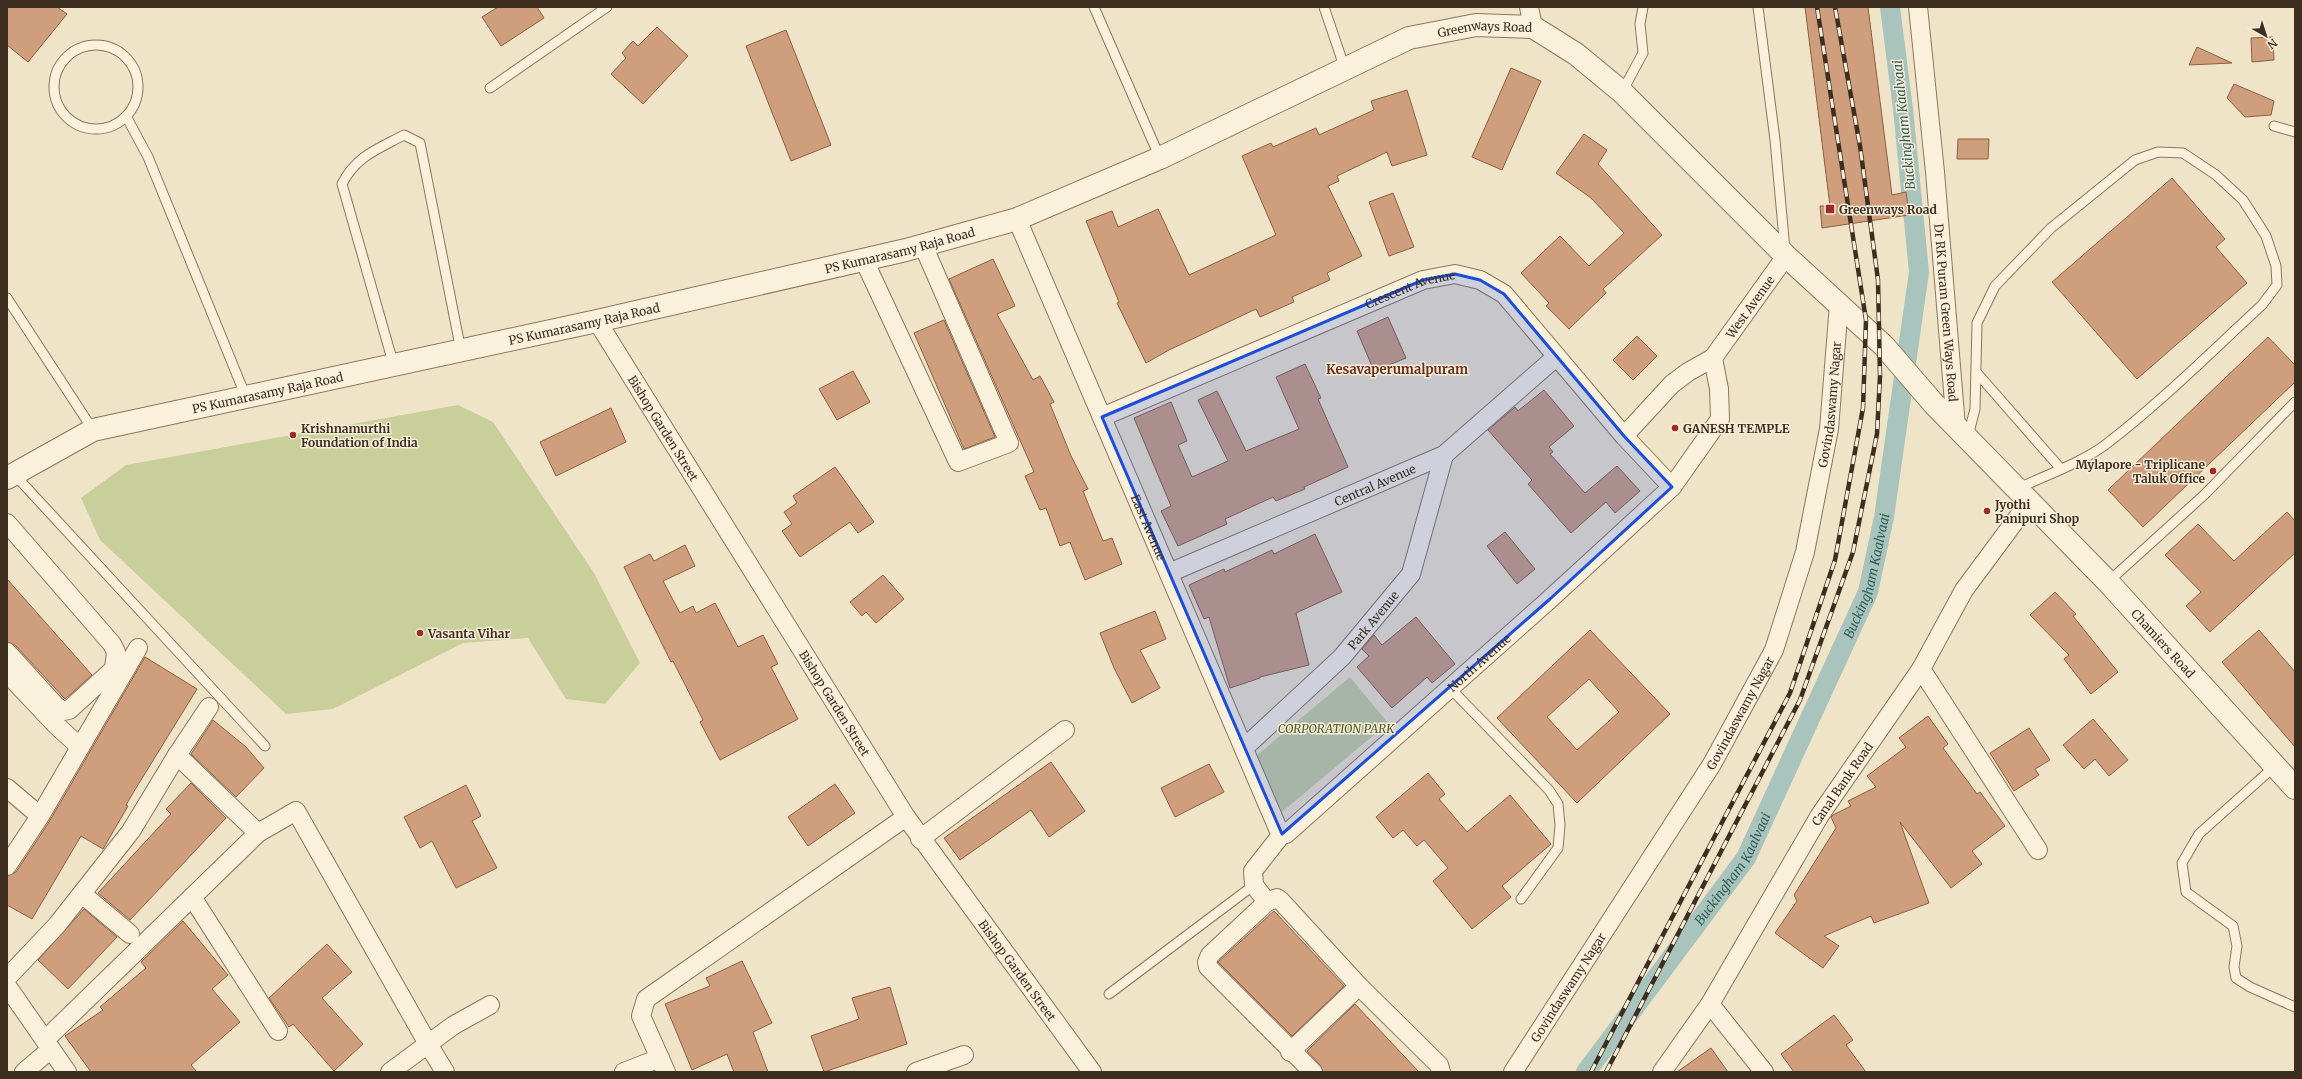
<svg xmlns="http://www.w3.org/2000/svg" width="2302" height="1079" font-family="Merriweather,serif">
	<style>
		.green { fill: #c9cf9b }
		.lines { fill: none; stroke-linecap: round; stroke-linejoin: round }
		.canal { stroke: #a9c4bc; stroke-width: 20 }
		.building { fill: #cf9f7d; stroke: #8d5f41; fill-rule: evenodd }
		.service-casing { stroke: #8d765c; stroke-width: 11 }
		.minor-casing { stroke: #8d765c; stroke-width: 20 }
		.tertiary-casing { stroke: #8d765c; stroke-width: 24 }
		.service { stroke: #faf1dc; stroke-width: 9 }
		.minor { stroke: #faf1dc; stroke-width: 18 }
		.tertiary { stroke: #faf1dc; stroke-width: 22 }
		.rail-casing { stroke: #3d2e20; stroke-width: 4.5 }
		.rail { stroke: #f7eed8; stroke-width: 3; stroke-dasharray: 9; stroke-linecap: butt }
		.marked { fill: #1d4ed8; fill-opacity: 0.2; stroke: #1d4ed8; stroke-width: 3; stroke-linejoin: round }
		.poi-dot { fill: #9e2a2b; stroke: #f7eed8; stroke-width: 1.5 }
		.labels { text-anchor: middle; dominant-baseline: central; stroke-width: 3; stroke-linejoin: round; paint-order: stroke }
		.street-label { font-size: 12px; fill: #3d2e20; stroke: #f7eed8 }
		.poi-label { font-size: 12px; font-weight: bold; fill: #3d2e20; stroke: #f7eed8; text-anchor: start }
		.park-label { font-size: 12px; font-style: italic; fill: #4d5a26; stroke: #f7eed8 }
		.water-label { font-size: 13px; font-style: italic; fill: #2f5d5a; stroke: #f7eed8 }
		.neighbourhood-label { font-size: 13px; font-weight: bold; fill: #6b2e1e; stroke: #f7eed8 }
	</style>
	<rect width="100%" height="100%" fill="#f0e4c8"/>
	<!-- green -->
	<g class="green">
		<path d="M 458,405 L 493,422 L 594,573 L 640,663 L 605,704 L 566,699 L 528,638 L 463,643 L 333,709 L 286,714 L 100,540 L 81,498 L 126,465 Z"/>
		<path d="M 1350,677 L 1388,723 L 1282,812 L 1255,757 Z"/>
	</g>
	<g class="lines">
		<!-- canal -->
		<path class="canal" id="s1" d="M 1586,1072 L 1746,858 L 1868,592 L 1884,517 L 1919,272 L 1903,109 L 1890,7"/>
	</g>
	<!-- building -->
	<g class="building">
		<path d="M 7,7 L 57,7 L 67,14 L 28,62 L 7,45 Z"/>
		<path d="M 498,7 L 537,7 L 544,18 L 501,46 L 482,17 Z"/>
		<path d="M 1805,7 L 1868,7 L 1892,195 L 1906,192 L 1909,215 L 1822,228 L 1820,206 L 1830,206 Z"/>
		<path d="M 657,27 L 688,56 L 643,104 L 611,74 L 626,58 L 622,53 L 633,41 L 638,46 Z"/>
		<path d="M 786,30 L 831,145 L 791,161 L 746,46 Z"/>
		<path d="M 2273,37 L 2274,60 L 2252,62 L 2251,38 Z"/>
		<path d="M 2197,47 L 2232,63 L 2189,65 Z"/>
		<path d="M 1511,68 L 1541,81 L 1502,170 L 1472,157 Z"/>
		<path d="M 2234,84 L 2274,101 L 2271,115 L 2245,117 L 2227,98 Z"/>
		<path d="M 1407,90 L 1427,155 L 1392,166 L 1387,152 L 1337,176 L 1339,181 L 1328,186 L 1362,256 L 1327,273 L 1330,280 L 1292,297 L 1294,302 L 1260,317 L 1256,309 L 1169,350 L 1146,363 L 1117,303 L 1119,302 L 1086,221 L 1112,211 L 1118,227 L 1158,209 L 1189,275 L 1276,235 L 1242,156 L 1271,143 L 1273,147 L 1316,128 L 1319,135 L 1374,110 L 1371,101 Z"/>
		<path d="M 1584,134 L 1607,150 L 1598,164 L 1662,235 L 1603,289 L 1606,293 L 1569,329 L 1546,306 L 1549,303 L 1521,273 L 1560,236 L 1589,266 L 1624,233 L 1591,198 L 1556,173 Z"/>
		<path d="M 1958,139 L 1989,139 L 1988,159 L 1957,159 Z"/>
		<path d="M 2172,178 L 2225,239 L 2216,247 L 2247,283 L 2137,379 L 2052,282 Z"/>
		<path d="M 1393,193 L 1414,247 L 1389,256 L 1369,202 Z"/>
		<path d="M 993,259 L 1015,306 L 997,314 L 1033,380 L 1040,376 L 1054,402 L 1050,404 L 1071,456 L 1088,489 L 1083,491 L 1103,541 L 1112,538 L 1122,564 L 1085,580 L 1070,542 L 1060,546 L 1046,508 L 1040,510 L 1025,476 L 1034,472 L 949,279 Z"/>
		<path d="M 1388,317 L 1406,358 L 1374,371 L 1357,331 Z"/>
		<path d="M 944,320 L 995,437 L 964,449 L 914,333 Z"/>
		<path d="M 1637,336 L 1657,356 L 1633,380 L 1613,360 Z"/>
		<path d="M 2268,337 L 2295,365 L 2295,382 L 2143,527 L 2108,490 Z"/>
		<path d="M 1305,364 L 1321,398 L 1318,399 L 1348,467 L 1304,487 L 1305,489 L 1276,501 L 1273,497 L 1225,519 L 1227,524 L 1178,546 L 1161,511 L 1171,506 L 1134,418 L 1171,402 L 1187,441 L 1178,445 L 1192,477 L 1228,461 L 1198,400 L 1217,391 L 1246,451 L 1299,429 L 1276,377 Z"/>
		<path d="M 853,371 L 870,402 L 837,420 L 819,389 Z"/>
		<path d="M 1544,390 L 1574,426 L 1549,447 L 1553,452 L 1550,454 L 1585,493 L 1617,466 L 1640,491 L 1615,513 L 1606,502 L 1571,533 L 1528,484 L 1532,480 L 1488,430 L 1515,407 L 1518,411 Z"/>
		<path d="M 611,408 L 626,442 L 556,476 L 540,442 Z"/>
		<path d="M 835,467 L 874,522 L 858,533 L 850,522 L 800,557 L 782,531 L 792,524 L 784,512 L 797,503 L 793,496 Z"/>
		<path d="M 2287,512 L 2295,521 L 2295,553 L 2210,632 L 2186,606 L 2201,592 L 2165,555 L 2198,524 L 2234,561 Z"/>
		<path d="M 1505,532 L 1535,569 L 1517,584 L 1487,546 Z"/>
		<path d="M 1315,534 L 1342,592 L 1296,613 L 1309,665 L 1260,677 L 1260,678 L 1230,688 L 1209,617 L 1204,619 L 1189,585 L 1224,569 L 1225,572 L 1272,550 L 1274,554 Z"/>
		<path d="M 685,545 L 695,566 L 663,581 L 680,613 L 693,606 L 696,613 L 715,603 L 738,647 L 763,635 L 778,664 L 771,667 L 798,719 L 720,760 L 700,722 L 703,720 L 673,661 L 671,662 L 624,567 L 650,554 L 654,561 Z"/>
		<path d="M 883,575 L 904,599 L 876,623 L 866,612 L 862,616 L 850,602 Z"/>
		<path d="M 7,579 L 92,675 L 65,699 L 15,645 L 7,642 Z"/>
		<path d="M 2055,592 L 2076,614 L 2073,616 L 2118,672 L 2091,694 L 2064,659 L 2069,655 L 2030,615 Z"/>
		<path d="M 1155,611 L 1166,639 L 1140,650 L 1160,688 L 1132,703 L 1114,668 L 1100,633 Z"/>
		<path d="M 1416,617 L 1455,664 L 1432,683 L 1427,677 L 1392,708 L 1357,667 L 1369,656 L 1362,649 L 1374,635 L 1382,645 Z"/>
		<path d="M 1590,630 L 1670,714 L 1577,803 L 1497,718 ZM 1589,679 L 1619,712 L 1577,750 L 1547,717 Z"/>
		<path d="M 2259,630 L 2295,672 L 2295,747 L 2222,662 Z"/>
		<path d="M 145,657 L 197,689 L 133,793 L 126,805 L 128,806 L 103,849 L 81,836 L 32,919 L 7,905 L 7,876 L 16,872 L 49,822 Z"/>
		<path d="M 1928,716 L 1948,744 L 1943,748 L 1977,794 L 1980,792 L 2005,826 L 1972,851 L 1982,864 L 1951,888 L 1900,822 L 1929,903 L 1874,923 L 1871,916 L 1824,936 L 1839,946 L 1823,968 L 1775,933 L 1797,901 L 1794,895 L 1836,828 L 1831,817 L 1833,815 L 1851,806 L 1848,801 L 1876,787 L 1867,776 L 1906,747 L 1899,738 Z"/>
		<path d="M 2093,719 L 2128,760 L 2109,776 L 2095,759 L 2084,769 L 2063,745 Z"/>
		<path d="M 213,720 L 246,747 L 264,768 L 236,797 L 191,754 Z"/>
		<path d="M 2029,728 L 2050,760 L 2035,769 L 2039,775 L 2014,791 L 1990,753 Z"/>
		<path d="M 1051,762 L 1085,811 L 1049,837 L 1031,810 L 960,860 L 944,838 Z"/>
		<path d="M 1209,764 L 1224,792 L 1175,817 L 1161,788 Z"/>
		<path d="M 1428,773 L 1445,794 L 1439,799 L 1467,832 L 1510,795 L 1551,844 L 1502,886 L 1511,897 L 1472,929 L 1433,881 L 1448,868 L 1424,840 L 1417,846 L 1403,830 L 1393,838 L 1376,817 Z"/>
		<path d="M 191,783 L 226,818 L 130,920 L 98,893 L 171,814 L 166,809 Z"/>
		<path d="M 835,784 L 855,813 L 808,846 L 788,817 Z"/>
		<path d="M 466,785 L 481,816 L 472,821 L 497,868 L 456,888 L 432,841 L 420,848 L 404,817 Z"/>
		<path d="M 84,909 L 117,937 L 68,989 L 38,960 Z"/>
		<path d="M 1274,911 L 1344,986 L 1292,1036 L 1218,962 Z"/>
		<path d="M 183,921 L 228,975 L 212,989 L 240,1022 L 191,1065 L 197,1072 L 91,1072 L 65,1036 L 103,1010 L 100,1007 L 146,968 L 141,962 Z"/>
		<path d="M 327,944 L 352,972 L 322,998 L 363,1044 L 334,1071 L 293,1024 L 289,1027 L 269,998 Z"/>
		<path d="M 742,961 L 772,1023 L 753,1032 L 768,1072 L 734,1072 L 727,1054 L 692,1070 L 665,1004 L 710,986 L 706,978 Z"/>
		<path d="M 890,987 L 907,1044 L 824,1072 L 811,1036 L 859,1019 L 852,998 Z"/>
		<path d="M 1355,1004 L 1419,1072 L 1323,1072 L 1320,1065 L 1307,1051 Z"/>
		<path d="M 1834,1015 L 1853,1040 L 1846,1045 L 1866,1072 L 1794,1072 L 1781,1054 Z"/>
		<path d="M 1711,1048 L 1728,1072 L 1677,1072 Z"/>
	</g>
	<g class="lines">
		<defs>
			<g id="service">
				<path d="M 1094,7 L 1160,158"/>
				<path d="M 1324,7 L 1345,69"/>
				<path d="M 1758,7 L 1775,140 L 1785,250"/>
				<circle cx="96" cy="87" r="42"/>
				<path d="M 490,88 L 607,7"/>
				<path d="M 1622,92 L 1643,53 L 1640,24 L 1643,7"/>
				<path d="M 126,116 L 148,157 L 246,397"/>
				<path d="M 2274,126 L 2295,132"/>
				<path d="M 7,298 L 93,430"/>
				<path d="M 394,366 L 342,184 C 356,156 378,149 404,135 L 420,143 L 461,351"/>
				<path d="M 1977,373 L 2061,469"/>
				<path d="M 1968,436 L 1975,409 L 1977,323 L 1995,286 L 2051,228 L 2135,160 L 2158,152 L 2183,153 L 2216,175 L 2243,200 L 2266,236 L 2276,266 L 2277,285 L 2262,305 C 2211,352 2160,403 2105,445 C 2079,464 2046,475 2017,489"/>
				<path d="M 14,474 L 265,746"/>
				<path d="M 2108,582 L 2204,495 L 2295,402"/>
				<path d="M 1449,687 L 1549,790 L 1558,804 L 1560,825 L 1558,848 L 1521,899"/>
				<path d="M 2275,766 L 2199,834 L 2182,863 L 2186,892 L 2233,926 L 2237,946 L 2234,967 L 2236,978 L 2250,987 L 2295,1007"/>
				<path d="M 1109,994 L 1254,885"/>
			</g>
			<g id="minor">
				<path d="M 1529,7 L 1533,27"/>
				<path id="s2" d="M 1918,7 L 1935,172 L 1956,427"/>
				<path id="s3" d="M 1017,219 L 1279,831 L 1282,834"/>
				<path d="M 864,260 L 958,462 L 1009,443 L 923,245"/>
				<path id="s4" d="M 597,321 L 906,817 L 1092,1072"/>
				<path id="s5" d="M 1102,417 L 1423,280 L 1455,274 L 1480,280 L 1504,294 L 1624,436 L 1672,487"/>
				<path d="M 1624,436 L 1672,384 L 1688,372 L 1713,358"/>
				<path d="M 7,523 L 112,644 L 116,652 L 114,669 L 69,710 L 63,711 L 56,706 L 7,652"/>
				<path id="s6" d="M 1169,573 L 1444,455 L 1556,357"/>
				<path d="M 1921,669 L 2038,850"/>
				<path d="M 7,673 L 56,725 L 80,747"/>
				<path id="s7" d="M 1244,748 L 1342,657 L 1411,574 L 1444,455"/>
				<path d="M 177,755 L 258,833"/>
				<path d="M 7,788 L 40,816"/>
				<path id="s8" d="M 1282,834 L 1286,834 L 1550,599 L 1672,487 L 1720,419 L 1719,389 L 1713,358 L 1786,256"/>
				<path d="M 920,839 L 1065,730"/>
				<path d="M 7,866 L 40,816 L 138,648"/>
				<path d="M 82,894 L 130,934"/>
				<path d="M 192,897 L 278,1031"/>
				<path d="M 1267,902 L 1254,885 L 1253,871 L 1282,834"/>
				<path d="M 7,978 L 57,925 L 131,831 L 177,755 L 209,707"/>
				<path d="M 7,986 L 67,1072"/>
				<path d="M 1710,1004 L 1764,1072"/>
				<path d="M 45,1040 L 258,833 L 296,811 L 428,1044 L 454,1025 L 490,1005"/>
				<path d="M 1290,1052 L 1359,986"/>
				<path d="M 24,1072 L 51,1049"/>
				<path d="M 390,1072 L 428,1044 L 445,1072"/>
				<path d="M 624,1072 L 660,1058"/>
				<path d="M 666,1072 L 641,1016 L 646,999 L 906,817"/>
				<path d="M 916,1072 L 964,1055"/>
				<path d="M 1313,1072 L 1208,967 L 1207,962 L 1210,955 L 1267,902 L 1277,898 L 1281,901 L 1359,986 L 1439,1065 L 1441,1072"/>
				<path id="s9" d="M 1513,1072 L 1712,764 L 1774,650 L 1805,552 L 1829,429 L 1839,304"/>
				<path id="s10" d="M 1662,1072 L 1710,1004 L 1820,815 L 1921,669 L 1964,590 L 2030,501"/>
			</g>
			<g id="tertiary">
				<path id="s11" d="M 7,478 L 93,430 L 597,321 L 906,250 L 1017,219 L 1160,158 L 1409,38 L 1476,25 L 1533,27 L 1576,54 L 1622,92 L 1786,256 L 1884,346 L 1934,404 L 2108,582 L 2295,788"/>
			</g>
		</defs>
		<!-- service casing -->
		<use href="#service" class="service-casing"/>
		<!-- minor casing -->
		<use href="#minor" class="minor-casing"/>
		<!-- tertiary casing -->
		<use href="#tertiary" class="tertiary-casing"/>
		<!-- service -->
		<use href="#service" class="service"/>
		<!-- minor -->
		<use href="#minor" class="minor"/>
		<!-- tertiary -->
		<use href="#tertiary" class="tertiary"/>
		<defs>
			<g id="rail">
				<path d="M 1591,1072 L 1790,693 L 1835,560 L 1863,408 L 1866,320 L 1817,7"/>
				<path d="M 1606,1072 L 1800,700 L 1853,552 L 1877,434 L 1880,376 L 1878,280 L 1860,146 L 1835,7"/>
			</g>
		</defs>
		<!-- rail casing -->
		<use href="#rail" class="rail-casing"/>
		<!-- rail -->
		<use href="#rail" class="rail"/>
	</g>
	<!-- marked area -->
	<path class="marked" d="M 1455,274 L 1480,280 L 1504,294 L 1624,436 L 1672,487 L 1550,599 L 1282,834 L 1102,417 L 1423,280 Z"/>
	<!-- markers -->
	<g class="poi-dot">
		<rect x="1825" y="204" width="10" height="10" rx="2"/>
		<circle cx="1675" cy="428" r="4"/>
		<circle cx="293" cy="435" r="4"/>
		<circle cx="2213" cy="471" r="4"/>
		<circle cx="1987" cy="511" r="4"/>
		<circle cx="420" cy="633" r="4"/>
	</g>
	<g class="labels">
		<!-- street labels -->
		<g class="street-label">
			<text stroke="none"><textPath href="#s11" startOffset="1555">Greenways Road</textPath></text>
			<text stroke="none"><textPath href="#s11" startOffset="925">PS Kumarasamy Raja Road</textPath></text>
			<text stroke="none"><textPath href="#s5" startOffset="334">Crescent Avenue</textPath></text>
			<text stroke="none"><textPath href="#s8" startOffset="731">West Avenue</textPath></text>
			<text stroke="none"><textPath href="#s2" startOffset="307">Dr RK Puram Green Ways Road</textPath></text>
			<text stroke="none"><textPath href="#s11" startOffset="601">PS Kumarasamy Raja Road</textPath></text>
			<text stroke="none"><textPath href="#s11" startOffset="277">PS Kumarasamy Raja Road</textPath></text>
			<text stroke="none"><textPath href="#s9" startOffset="749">Govindaswamy Nagar</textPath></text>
			<text stroke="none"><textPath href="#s4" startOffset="126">Bishop Garden Street</textPath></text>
			<text stroke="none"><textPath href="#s6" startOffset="224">Central Avenue</textPath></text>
			<text stroke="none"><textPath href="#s3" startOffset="335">East Avenue</textPath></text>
			<text stroke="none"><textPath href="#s7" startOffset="182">Park Avenue</textPath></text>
			<text stroke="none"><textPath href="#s11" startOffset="2487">Chamiers Road</textPath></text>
			<text stroke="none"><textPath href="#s8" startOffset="262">North Avenue</textPath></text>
			<text stroke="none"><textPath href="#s4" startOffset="450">Bishop Garden Street</textPath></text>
			<text stroke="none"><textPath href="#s9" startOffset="425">Govindaswamy Nagar</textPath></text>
			<text stroke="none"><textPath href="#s10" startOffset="340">Canal Bank Road</textPath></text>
			<text stroke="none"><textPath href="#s4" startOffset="774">Bishop Garden Street</textPath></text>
			<text stroke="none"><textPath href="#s9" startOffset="101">Govindaswamy Nagar</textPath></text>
		</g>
		<!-- poi labels -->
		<g class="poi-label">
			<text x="1839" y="209">Greenways Road</text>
			<text x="301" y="428">Krishnamurthi<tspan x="301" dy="14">Foundation of India</tspan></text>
			<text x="1683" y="428">GANESH TEMPLE</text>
			<text x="2205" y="464" text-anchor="end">Mylapore - Triplicane<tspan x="2205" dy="14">Taluk Office</tspan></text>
			<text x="1995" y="504">Jyothi<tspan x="1995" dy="14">Panipuri Shop</tspan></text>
			<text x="428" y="633">Vasanta Vihar</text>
		</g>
		<!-- park labels -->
		<g class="park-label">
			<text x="1336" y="728">CORPORATION PARK</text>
		</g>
		<!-- water labels -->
		<g class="water-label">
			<text transform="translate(1904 125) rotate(-96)">Buckingham Kaalvaai</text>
			<text stroke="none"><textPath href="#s1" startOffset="575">Buckingham Kaalvaai</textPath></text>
			<text stroke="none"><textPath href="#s1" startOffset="251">Buckingham Kaalvaai</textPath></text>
		</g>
		<!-- neighbourhood labels -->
		<g class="neighbourhood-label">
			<text x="1397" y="369">Kesavaperumalpuram</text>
		</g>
	</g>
	<!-- border -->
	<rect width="2302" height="1079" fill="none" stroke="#3d2e20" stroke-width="16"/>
	<!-- north arrow -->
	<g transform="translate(2266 36) rotate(141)" stroke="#f7eed8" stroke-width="3" paint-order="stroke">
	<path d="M0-3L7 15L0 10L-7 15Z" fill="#3d2e20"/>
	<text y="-6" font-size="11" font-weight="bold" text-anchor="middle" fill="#3d2e20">N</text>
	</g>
</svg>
